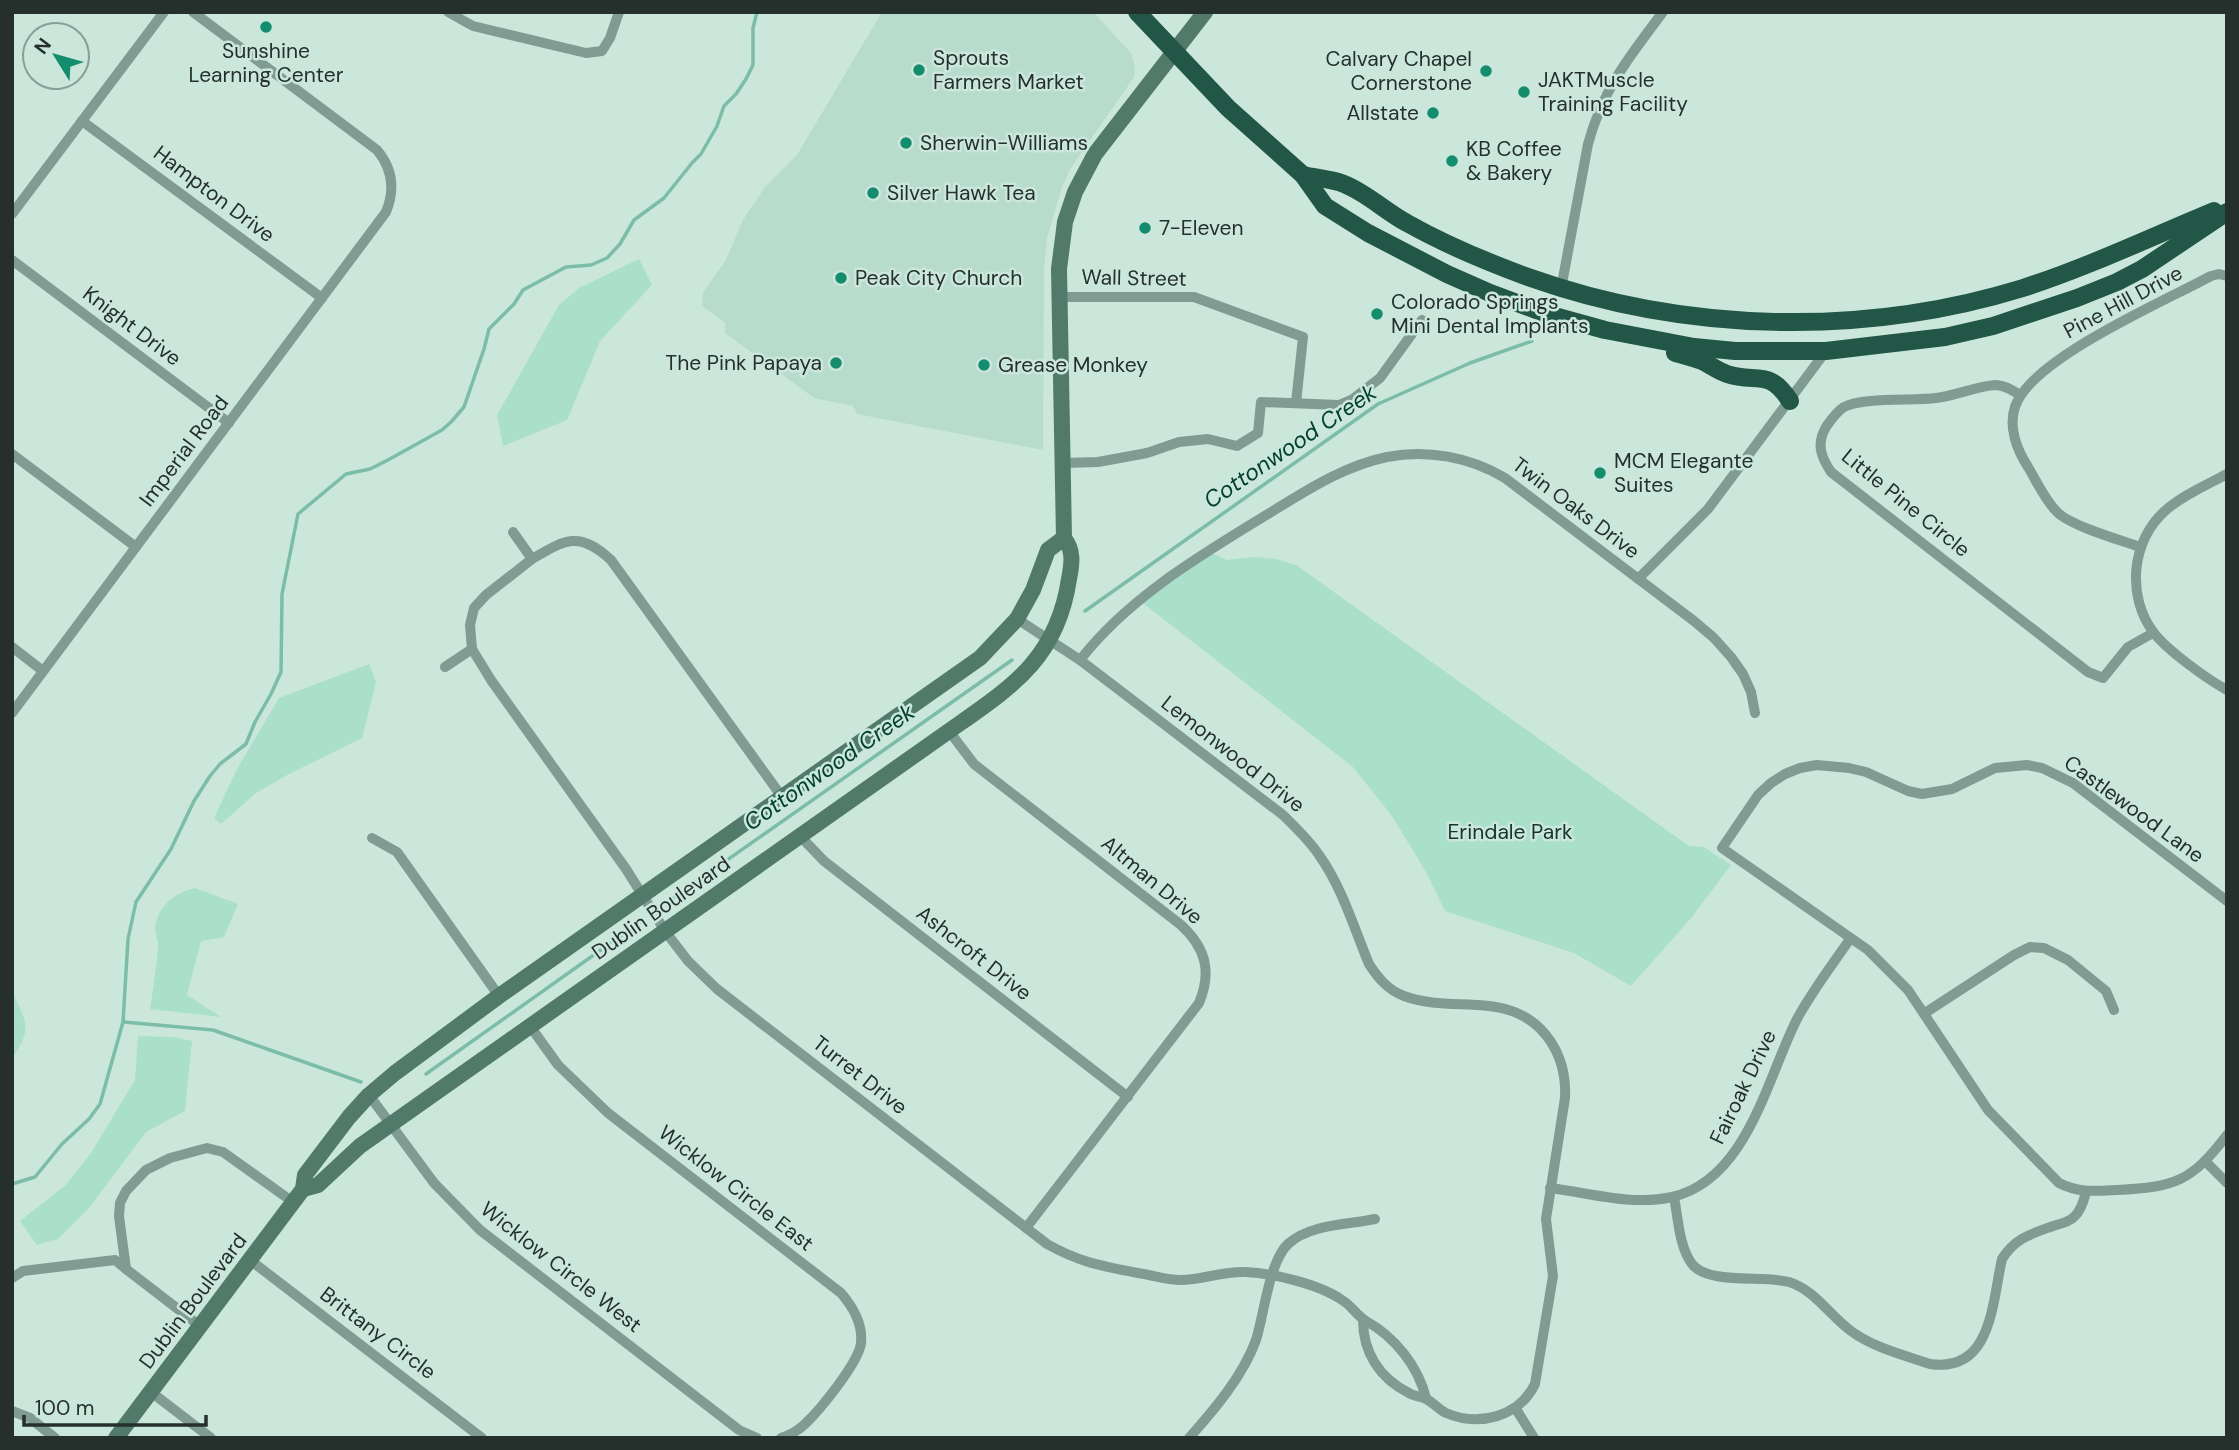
<svg xmlns="http://www.w3.org/2000/svg" width="2239" height="1450" font-family="'DM Sans',sans-serif">
	<style>
		.built { fill: #b7dbcd }
		.green { fill: #a9dfcb }
		.lines { fill: none; stroke-linecap: round; stroke-linejoin: round }
		.stream { stroke: #7bbda6; stroke-width: 3.5 }
		.minor { stroke: #809b91; stroke-width: 10 }
		.secondary { stroke: #517a6b; stroke-width: 16 }
		.trunk { stroke: #225646; stroke-width: 18 }
		.poi-dot { fill: #148c6e; stroke: #cbe7dc; stroke-width: 2.5 }
		.labels { text-anchor: middle; dominant-baseline: central; stroke-width: 5; stroke-linejoin: round; paint-order: stroke }
		.poi-label { font-size: 21px; fill: #25302c; stroke: #cbe7dc; text-anchor: start }
		.street-label { font-size: 21px; fill: #25302c; stroke: #cbe7dc }
		.park-label { font-size: 21px; fill: #14342a; stroke: #cbe7dc }
		.water-label { font-size: 23px; font-style: italic; fill: #034031; stroke: #cbe7dc }
	</style>
	<rect width="100%" height="100%" fill="#cbe7dc"/>
	<!-- built -->
	<path class="built" d="M 882,12 L 1093,12 L 1131,53 L 1135,68 L 1134,77 L 1070,169 L 1062,187 L 1047,238 L 1044,269 L 1043,450 L 857,414 L 853,406 L 814,398 L 725,333 L 725,323 L 702,306 L 703,292 L 726,260 L 743,220 L 765,187 L 797,155 Z"/>
	<!-- green -->
	<g class="green">
		<path d="M 639,259 L 652,285 L 600,341 L 567,420 L 503,446 L 497,415 L 559,305 L 579,288 Z"/>
		<path d="M 1208,551 L 1227,560 L 1254,557 L 1276,559 L 1296,565 L 1689,846 L 1704,847 L 1731,865 L 1692,917 L 1631,986 L 1574,953 L 1445,911 L 1426,872 L 1392,816 L 1353,767 L 1139,600 Z"/>
		<path d="M 369,664 L 376,682 L 362,738 L 289,774 L 256,793 L 221,824 L 214,818 L 237,769 L 279,698 Z"/>
		<path d="M 195,888 L 238,904 L 224,937 L 201,941 L 187,995 L 221,1017 L 150,1009 C 153,989 156,969 158,949 C 159,941 155,935 155,928 C 158,906 174,893 195,888 Z"/>
		<path d="M 12,990 C 25,1021 34,1028 12,1058 Z"/>
		<path d="M 138,1036 L 173,1037 L 192,1041 L 185,1111 L 146,1132 L 89,1208 L 58,1239 L 37,1245 L 20,1221 L 66,1185 L 91,1153 L 135,1080 Z"/>
	</g>
	<g class="lines">
		<!-- stream -->
		<g class="stream">
			<path d="M 1085,611 L 1378,404 L 1470,363 L 1532,341"/>
			<path d="M 666,903 L 1012,660"/>
			<path d="M 124,1022 L 213,1030 L 361,1082"/>
			<path d="M 426,1074 L 643,920"/>
			<path d="M 12,1184 L 35,1177 L 62,1144 L 89,1119 L 100,1104 L 123,1022 L 128,939 L 136,902 L 171,849 L 194,801 L 210,776 L 220,764 L 246,744 L 255,722 L 271,694 L 281,672 L 282,594 L 298,514 L 346,474 L 370,469 L 388,460 L 442,430 L 451,422 L 464,407 L 484,349 L 489,329 L 514,304 L 523,290 L 566,267 L 591,265 L 607,258 L 620,244 L 634,220 L 664,198 L 692,163 L 701,154 L 717,126 L 724,106 L 736,94 L 746,79 L 753,65 L 753,28 L 757,12"/>
		</g>
		<!-- minor -->
		<g class="minor">
			<path d="M 448,12 L 473,26 L 586,53 L 602,51 L 610,38 L 619,12"/>
			<path d="M 82,121 L 322,298"/>
			<path d="M 12,214 L 164,12"/>
			<path d="M 12,260 L 229,423"/>
			<path d="M 1561,289 L 1588,144 C 1603,89 1629,57 1663,12"/>
			<path d="M 1059,297 L 1194,297 L 1303,337 L 1296,403"/>
			<path d="M 2020,395 C 2012,390 2004,385 1995,385 C 1978,386 1954,396 1936,398 C 1913,401 1862,397 1844,407 C 1836,412 1831,420 1826,427 C 1816,444 1821,457 1831,472 L 2088,672 L 2103,678 L 2128,647 L 2153,633"/>
			<path d="M 12,454 L 136,547"/>
			<path d="M 1063,463 L 1098,462 L 1147,453 L 1179,442 L 1208,439 L 1237,446 L 1258,433 L 1261,402 L 1339,405 L 1353,399 L 1380,378 L 1422,320"/>
			<path d="M 2227,474 C 2207,485 2183,495 2166,510 C 2131,540 2126,597 2154,633 C 2168,651 2207,679 2227,690"/>
			<path d="M 513,532 L 532,559 C 566,539 579,531 611,560 L 782,797"/>
			<path d="M 2140,547 C 2120,540 2071,526 2057,512 C 2045,500 2037,482 2028,467 C 2017,450 2008,427 2015,407 C 2030,359 2165,301 2211,276 L 2219,274 L 2227,276"/>
			<path d="M 532,559 L 486,595 L 474,608 L 470,625 L 472,649 L 491,680 L 626,869 L 665,931 L 688,961 L 717,989 L 1047,1244 C 1081,1263 1102,1266 1138,1273 C 1152,1275 1167,1280 1181,1280 C 1202,1280 1223,1271 1245,1272 C 1272,1273 1319,1284 1342,1300 C 1351,1305 1357,1316 1366,1321 C 1395,1337 1418,1366 1426,1398"/>
			<path d="M 1638,579 L 1708,509 L 1826,351"/>
			<path d="M 1017,619 L 1080,660 L 1283,815 C 1296,828 1309,840 1319,855 C 1342,887 1354,928 1369,964 C 1378,978 1388,990 1404,996 C 1455,1015 1515,987 1551,1042 C 1562,1059 1566,1078 1565,1098 L 1546,1219 L 1553,1276 L 1535,1384 C 1519,1417 1479,1427 1446,1413 C 1438,1409 1432,1401 1424,1398 C 1419,1396 1413,1396 1409,1393 C 1379,1378 1363,1352 1363,1320"/>
			<path d="M 12,647 L 43,671"/>
			<path d="M 1080,660 C 1129,597 1201,555 1268,514 C 1306,491 1343,466 1387,457 C 1427,449 1470,457 1505,478 L 1694,621 L 1714,638 L 1731,657 L 1743,674 L 1751,692 L 1755,713"/>
			<path d="M 445,667 L 472,649"/>
			<path d="M 12,713 L 386,212 C 395,190 393,169 377,150 L 193,12"/>
			<path d="M 949,731 L 974,764 L 1181,925 C 1206,948 1212,972 1199,1003 L 1026,1228"/>
			<path d="M 800,836 L 824,861 L 1128,1097"/>
			<path d="M 372,838 L 397,852 L 499,996"/>
			<path d="M 2227,901 L 2073,783 L 2042,768 L 2027,765 L 1995,768 L 1952,789 L 1922,794 L 1908,791 L 1866,772 L 1849,768 L 1817,765 L 1800,768 L 1785,774 L 1771,783 L 1758,795 L 1722,848 L 1868,950 L 1908,990 L 1988,1110 L 2059,1183 C 2078,1193 2096,1191 2117,1190 C 2175,1187 2191,1182 2227,1135"/>
			<path d="M 1925,1013 L 2014,955 L 2030,947 L 2044,948 L 2068,960 L 2106,991 L 2114,1010"/>
			<path d="M 530,1026 L 558,1065 L 608,1113 L 841,1293 C 853,1307 863,1324 861,1343 C 859,1362 820,1410 805,1424 C 798,1431 790,1435 781,1438"/>
			<path d="M 369,1095 L 434,1183 L 480,1230 L 739,1430 L 757,1438"/>
			<path d="M 2206,1162 L 2227,1183"/>
			<path d="M 1550,1188 C 1590,1193 1631,1206 1672,1197 C 1747,1180 1767,1078 1797,1019 C 1812,991 1832,965 1850,939"/>
			<path d="M 1674,1197 C 1678,1217 1679,1247 1692,1264 C 1708,1285 1764,1275 1789,1282 C 1815,1290 1830,1316 1851,1331 C 1874,1348 1904,1355 1930,1364 C 1992,1373 1992,1303 2002,1259 C 2015,1238 2031,1234 2053,1226 C 2060,1224 2069,1222 2074,1217 C 2081,1211 2084,1200 2086,1192"/>
			<path d="M 250,1260 L 482,1438"/>
			<path d="M 126,1269 L 200,1326"/>
			<path d="M 12,1278 L 23,1271 L 115,1260 L 126,1269 L 119,1216 L 120,1203 L 126,1191 L 146,1170 L 170,1158 L 207,1148 L 223,1152 L 293,1202"/>
			<path d="M 151,1392 L 211,1438"/>
			<path d="M 1516,1409 L 1534,1438"/>
			<path d="M 12,1411 L 30,1418 L 55,1438"/>
			<path d="M 1189,1438 C 1214,1410 1243,1376 1256,1340 C 1264,1315 1269,1262 1288,1244 C 1310,1224 1347,1225 1375,1219"/>
		</g>
		<!-- secondary -->
		<g class="secondary">
			<path d="M 303,1189 L 318,1185 L 360,1146 L 949,731 C 1010,688 1057,660 1069,579 C 1072,564 1074,550 1064,538 L 1059,269 L 1065,222 L 1075,192 L 1095,154 L 1205,12"/>
			<path d="M 116,1438 L 303,1189 L 305,1175 L 349,1117 L 369,1095 L 395,1073 L 499,996 L 980,658 L 1017,619 L 1033,590 L 1048,550 L 1064,538"/>
		</g>
		<!-- trunk -->
		<g class="trunk">
			<path d="M 1137,12 L 1228,108 L 1303,175 L 1325,206 L 1368,233 L 1447,274 L 1490,293 L 1547,314 L 1605,330 L 1694,347 L 1735,351 L 1826,351 L 1945,337 L 1993,326 L 2077,298 L 2117,282 L 2142,269 L 2227,212"/>
			<path d="M 1303,175 C 1316,178 1332,179 1344,184 C 1367,193 1386,212 1407,223 C 1446,245 1487,262 1528,277 C 1685,333 1864,337 2023,288 C 2088,267 2151,237 2214,211"/>
			<path d="M 1675,353 C 1684,355 1693,358 1702,361 C 1710,365 1718,371 1727,374 C 1756,384 1768,367 1790,401"/>
		</g>
	</g>
	<!-- markers -->
	<g class="poi-dot">
		<circle cx="266" cy="27" r="7"/>
		<circle cx="919" cy="70" r="7"/>
		<circle cx="1486" cy="71" r="7"/>
		<circle cx="1524" cy="92" r="7"/>
		<circle cx="1433" cy="113" r="7"/>
		<circle cx="906" cy="143" r="7"/>
		<circle cx="1452" cy="161" r="7"/>
		<circle cx="873" cy="193" r="7"/>
		<circle cx="1145" cy="228" r="7"/>
		<circle cx="841" cy="278" r="7"/>
		<circle cx="1377" cy="314" r="7"/>
		<circle cx="836" cy="363" r="7"/>
		<circle cx="984" cy="365" r="7"/>
		<circle cx="1600" cy="473" r="7"/>
	</g>
	<g class="labels">
		<!-- poi labels -->
		<g class="poi-label">
			<text x="266" y="51" text-anchor="middle">Sunshine<tspan x="266" dy="24">Learning Center</tspan></text>
			<text x="933" y="58">Sprouts<tspan x="933" dy="24">Farmers Market</tspan></text>
			<text x="1472" y="59" text-anchor="end">Calvary Chapel<tspan x="1472" dy="24">Cornerstone</tspan></text>
			<text x="1538" y="80">JAKTMuscle<tspan x="1538" dy="24">Training Facility</tspan></text>
			<text x="1419" y="113" text-anchor="end">Allstate</text>
			<text x="920" y="143">Sherwin-Williams</text>
			<text x="1466" y="149">KB Coffee<tspan x="1466" dy="24">&amp; Bakery</tspan></text>
			<text x="887" y="193">Silver Hawk Tea</text>
			<text x="1159" y="228">7-Eleven</text>
			<text x="855" y="278">Peak City Church</text>
			<text x="1391" y="302">Colorado Springs<tspan x="1391" dy="24">Mini Dental Implants</tspan></text>
			<text x="822" y="363" text-anchor="end">The Pink Papaya</text>
			<text x="998" y="365">Grease Monkey</text>
			<text x="1614" y="461">MCM Elegante<tspan x="1614" dy="24">Suites</tspan></text>
		</g>
		<!-- street labels -->
		<g class="street-label">
			<text transform="translate(214 194) rotate(37)">Hampton Drive</text>
			<text transform="translate(1134 278) rotate(1)">Wall Street</text>
			<text transform="translate(2123 302) rotate(-28)">Pine Hill Drive</text>
			<text transform="translate(132 326) rotate(37)">Knight Drive</text>
			<text transform="translate(184 451) rotate(-53)">Imperial Road</text>
			<text transform="translate(1906 503) rotate(39)">Little Pine Circle</text>
			<text transform="translate(1576 508) rotate(37)">Twin Oaks Drive</text>
			<text transform="translate(1233 754) rotate(38)">Lemonwood Drive</text>
			<text transform="translate(2134 809) rotate(36)">Castlewood Lane</text>
			<text transform="translate(1152 880) rotate(40)">Altman Drive</text>
			<text transform="translate(661 908) rotate(-35)">Dublin Boulevard</text>
			<text transform="translate(974 953) rotate(38)">Ashcroft Drive</text>
			<text transform="translate(860 1075) rotate(38)">Turret Drive</text>
			<text transform="translate(1743 1087) rotate(-64)">Fairoak Drive</text>
			<text transform="translate(736 1188) rotate(38)">Wicklow Circle East</text>
			<text transform="translate(561 1267) rotate(38)">Wicklow Circle West</text>
			<text transform="translate(193 1301) rotate(-53)">Dublin Boulevard</text>
			<text transform="translate(378 1333) rotate(37)">Brittany Circle</text>
		</g>
		<!-- park labels -->
		<g class="park-label">
			<text x="1510" y="832">Erindale Park</text>
		</g>
		<!-- water labels -->
		<g class="water-label">
			<text transform="translate(1290 446) rotate(-34)">Cottonwood Creek</text>
			<text transform="translate(829 767) rotate(-35)">Cottonwood Creek</text>
		</g>
	</g>
	<!-- border -->
	<rect width="2239" height="1450" fill="none" stroke="#25302c" stroke-width="28"/>
	<!-- north arrow -->
	<g transform="translate(56 56) rotate(307)"><circle r="33" fill="#cbe7dc" stroke="#899e96" stroke-width="2"/>
	<path d="M0-5L12 26L0 18L-12 26Z" fill="#148c6e"/>
	<text y="-10" font-size="19" font-weight="bold" text-anchor="middle" fill="#25302c">N</text>
	</g>
	<!-- scale -->
	<path d="M24 1415v10h182v-10" fill="none" stroke="#25302c" stroke-width="3.5"/>
	<text x="35" y="1415" font-size="21" fill="#25302c" stroke="#cbe7dc" stroke-width="5" paint-order="stroke">100 m</text>
</svg>
